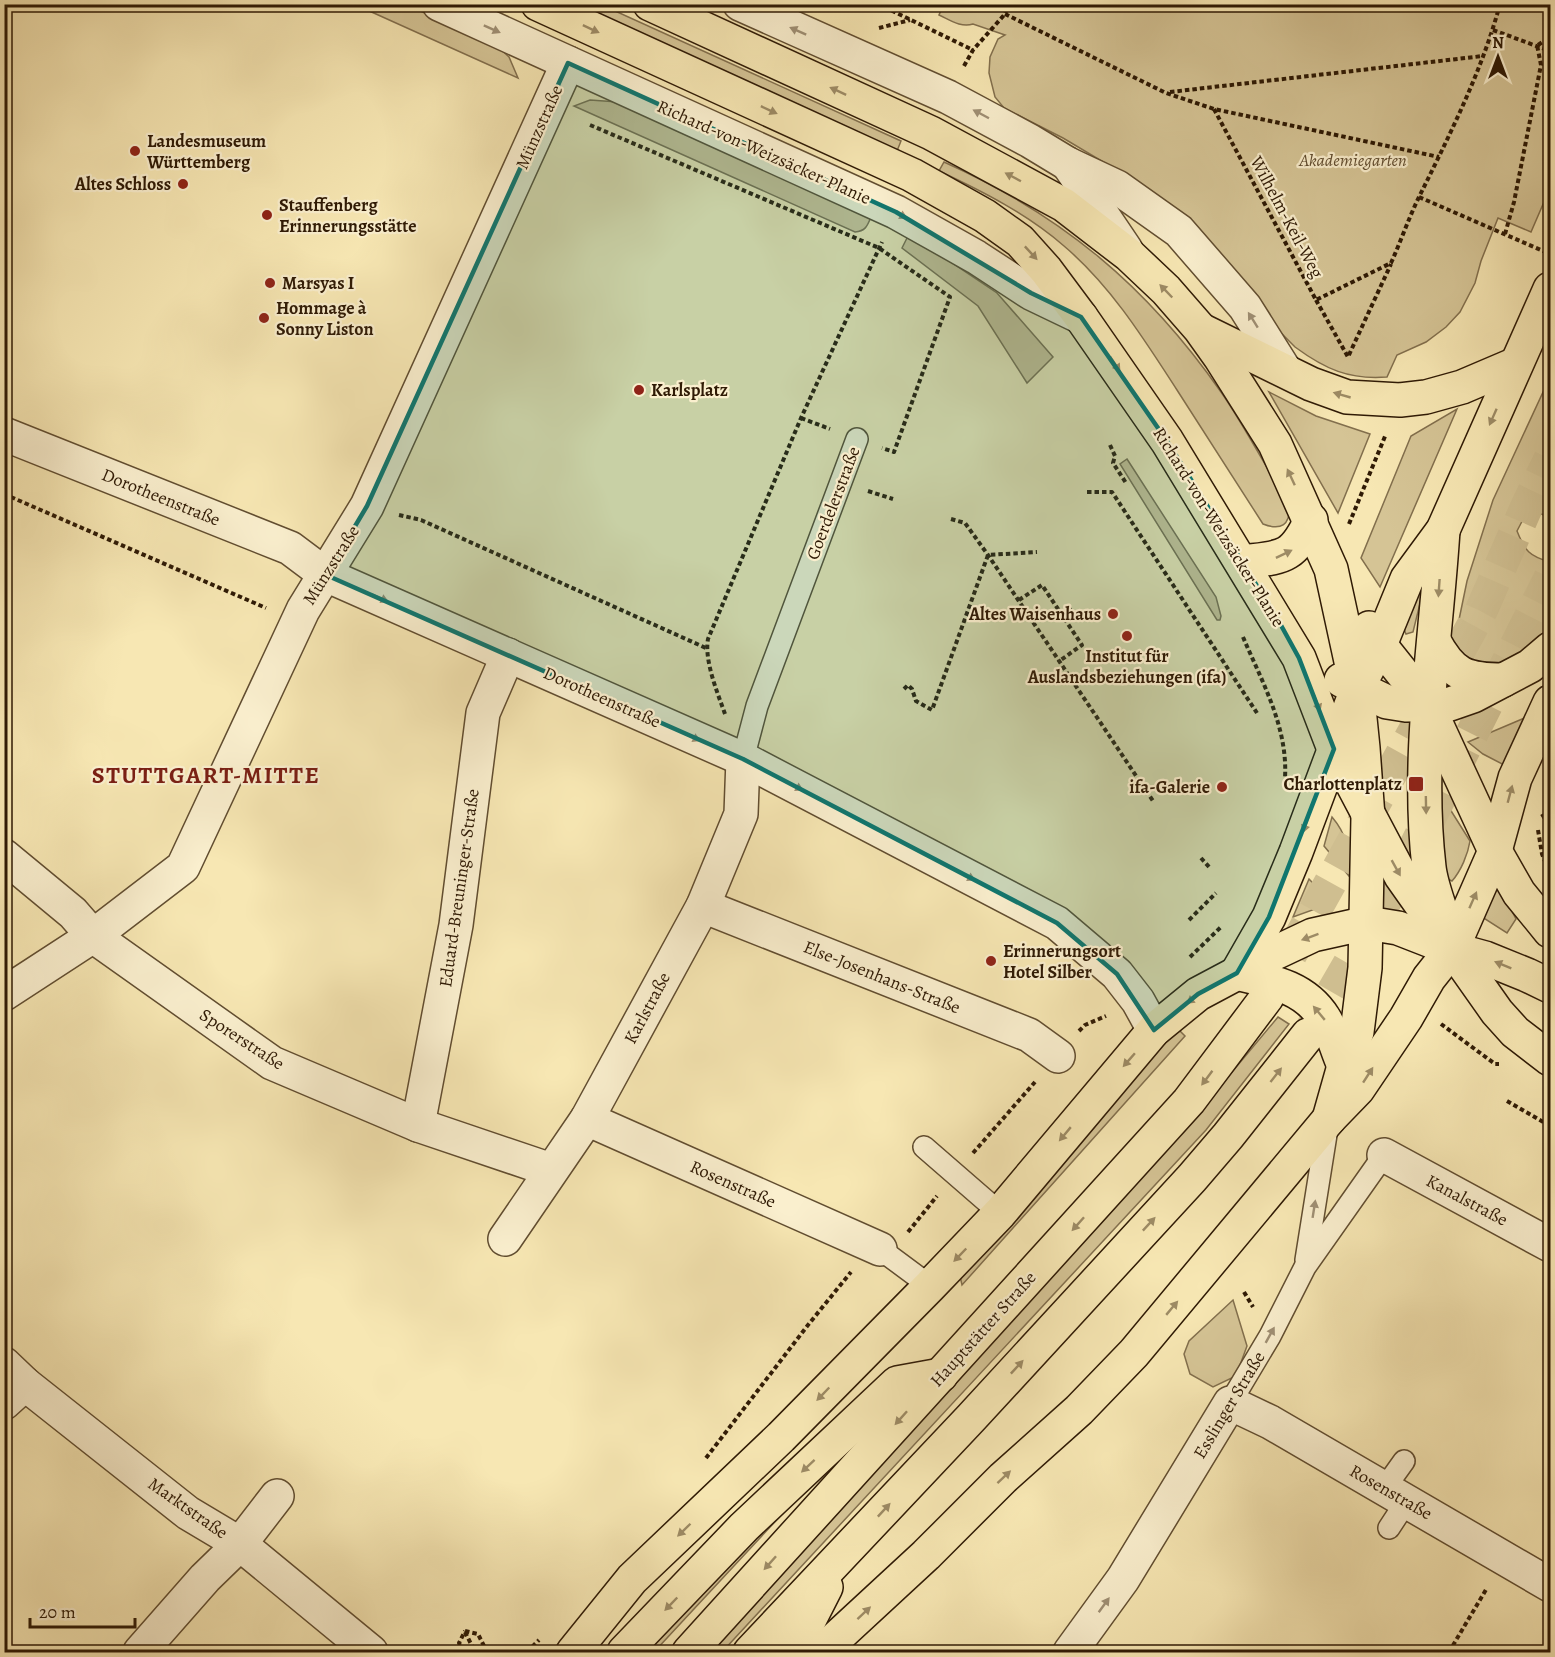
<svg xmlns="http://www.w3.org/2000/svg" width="1555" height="1657" font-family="Alegreya,serif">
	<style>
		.green { fill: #d5c495; stroke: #826f4d; stroke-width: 1.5 }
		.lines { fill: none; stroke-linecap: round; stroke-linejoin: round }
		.primary-tunnel { stroke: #cfbe90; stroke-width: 33; stroke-dasharray: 33 16; stroke-linecap: butt }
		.lane-casing { stroke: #614d30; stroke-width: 24 }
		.street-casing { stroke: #614d30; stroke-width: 36 }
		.primary-casing { stroke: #2f1a05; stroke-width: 36 }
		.path { stroke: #2f1a05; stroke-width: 4; stroke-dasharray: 4.5 3; stroke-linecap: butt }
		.lane { stroke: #faefce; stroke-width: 21 }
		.street { stroke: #faefce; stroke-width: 33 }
		.primary { stroke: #f7e7b3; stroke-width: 33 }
		.oneway { fill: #9f8f74 }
		.oneway2 { fill: #9d8b65 }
		.marked { fill: #0f766e; fill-opacity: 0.2; stroke: #0f766e; stroke-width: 4.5; stroke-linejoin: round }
		.poi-dot { fill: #8f2418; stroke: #faefce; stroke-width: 2 }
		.labels { text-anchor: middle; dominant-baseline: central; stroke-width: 4.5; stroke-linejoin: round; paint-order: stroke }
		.street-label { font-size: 18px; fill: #2f1a05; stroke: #faefce }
		.poi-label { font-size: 18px; font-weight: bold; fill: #2f1a05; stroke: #faefce; text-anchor: start }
		.park-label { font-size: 18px; font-style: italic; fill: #614d30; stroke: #faefce }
		.district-label { font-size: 24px; font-weight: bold; letter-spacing: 1.5px; fill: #7a1f14; stroke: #faefce }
	</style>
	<rect width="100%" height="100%" fill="#f7e7b3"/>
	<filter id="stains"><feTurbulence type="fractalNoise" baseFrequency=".00333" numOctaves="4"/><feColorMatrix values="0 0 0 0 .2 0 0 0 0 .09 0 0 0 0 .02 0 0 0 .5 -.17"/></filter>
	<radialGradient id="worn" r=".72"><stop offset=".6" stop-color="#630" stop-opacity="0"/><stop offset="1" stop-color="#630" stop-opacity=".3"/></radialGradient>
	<!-- green -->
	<g class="green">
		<path d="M 944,4 L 1550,5 L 1550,188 L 1531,232 L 1498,218 L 1481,261 L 1475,283 L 1460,312 L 1446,327 L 1426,342 L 1397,355 L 1387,377 C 1349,380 1325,369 1295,347 L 1122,173 L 1063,138 L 1004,108 L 995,97 L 989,73 L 990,57 L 998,39 L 1005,35 L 973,24 C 961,28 950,20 939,15 Z"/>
		<path d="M 356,5 L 407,5 L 495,44 L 509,57 L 518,78 Z"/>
		<path d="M 575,5 L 602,5 L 901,141 L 897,151 Z"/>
		<path d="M 590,100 L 618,102 L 871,217 C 867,227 865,231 855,232 L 574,106 Z"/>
		<path d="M 944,162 C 1062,215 1147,286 1221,392 C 1246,428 1266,468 1289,505 C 1291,525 1281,531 1263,524 C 1234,479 1205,434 1177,390 C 1144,339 1111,286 1064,246 C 1027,214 984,192 939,171 Z"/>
		<path d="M 909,234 L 997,293 L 1053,357 L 1027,383 L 978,306 L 902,248 Z"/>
		<path d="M 1550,377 L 1550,518 L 1529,508 L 1517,531 C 1525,551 1529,556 1550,562 L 1550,633 C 1517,658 1510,675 1466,659 L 1455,639 L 1467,581 L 1493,500 Z"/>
		<path d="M 1269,392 L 1316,416 L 1370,434 L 1338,513 Z"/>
		<path d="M 1457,409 L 1380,587 L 1361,558 L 1411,436 Z"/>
		<path d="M 1127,459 L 1216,597 L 1221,616 L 1220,620 L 1217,620 L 1120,464 Z"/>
		<path d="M 1426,579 L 1413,632 L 1406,634 L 1401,622 Z"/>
		<path d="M 1527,717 L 1508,767 L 1483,754 L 1468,742 Z"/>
		<path d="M 1443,798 L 1470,841 C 1468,854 1461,871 1452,881 L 1446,878 L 1438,803 Z"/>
		<path d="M 1332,817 C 1349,837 1348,851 1349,876 L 1324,846 Z"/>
		<path d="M 1309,879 L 1332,903 L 1293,917 Z"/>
		<path d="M 1499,887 L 1516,919 L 1507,933 L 1482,917 L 1494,892 Z"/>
		<path d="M 1278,1017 L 1289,1024 L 1206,1130 L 722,1652 L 703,1652 L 1192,1120 Z"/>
		<path d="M 1178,1029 L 1185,1036 L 962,1285 L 960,1276 L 1051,1167 Z"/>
		<path d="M 1233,1300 L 1247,1346 L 1236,1376 L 1213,1387 L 1190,1374 L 1184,1354 L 1189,1341 Z"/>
		<path d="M 798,1497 L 654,1652 L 638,1652 Z"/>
	</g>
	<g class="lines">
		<!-- primary-tunnel -->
		<g class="primary-tunnel">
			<path d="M 1267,997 L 1481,611 L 1527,506 L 1550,459"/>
			<path d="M 1308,1035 L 1405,867 L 1550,578"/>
		</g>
		<defs>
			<g id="lane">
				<path d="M 743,759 L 757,706 L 857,439"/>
				<path d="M 924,1147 L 1000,1213"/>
				<path d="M 880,1249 L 930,1286"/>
				<path d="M 1306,1260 L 1328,1122"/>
				<path d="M 1230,1403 L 1270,1336 L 1305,1267 L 1384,1155"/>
				<path d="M 1384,1489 L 1404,1461"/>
				<path d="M 1389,1528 L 1406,1502"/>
			</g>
			<g id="street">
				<path d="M 439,4 L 896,212 L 976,257 L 1031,293 L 1081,317"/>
				<path d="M 740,4 L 948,97 L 1030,141 L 1068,164 L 1117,187 L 1179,231 L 1245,307 L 1284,369"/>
				<path d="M 1068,164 L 1126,250"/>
				<path d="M 4,434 L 290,548 L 326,575 L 743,759 L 1057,923 L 1117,974 L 1138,1001 L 1154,1030"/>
				<path d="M 4,856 L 73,913 L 93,936 L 272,1063 L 418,1125 L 551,1170"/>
				<path d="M 703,906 L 1029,1035 L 1058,1056"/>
				<path d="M 4,994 L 93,936 L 183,867 L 303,610 L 367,506 L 568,63"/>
				<path d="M 587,1119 L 880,1249"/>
				<path d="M 418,1125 L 456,925 L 483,713 L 508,655"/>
				<path d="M 1384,1155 L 1550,1245"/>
				<path d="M 505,1239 L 587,1119 L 703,906 L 741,814 L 743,759"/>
				<path d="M 4,1364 L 25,1384 L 188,1513 L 240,1544 L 371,1652"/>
				<path d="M 4,1403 L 25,1384"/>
				<path d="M 140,1652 L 205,1578 L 240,1544 L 277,1496"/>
				<path d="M 1070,1652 L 1123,1579 L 1230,1403 L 1270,1422 L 1550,1585"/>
			</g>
			<g id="primary">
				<path d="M 538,4 L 912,175 L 985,216 L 1020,241 L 1046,270 L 1081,317 L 1167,441 L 1299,658 L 1334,749 L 1401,876 L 1497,1012 L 1515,1032 L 1550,1059"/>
				<path d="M 650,4 L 931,133 L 1064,205 L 1129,255 L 1166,290 L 1200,329 L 1220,357 L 1275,444 L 1331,569 L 1357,689 L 1363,748 L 1368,817 L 1365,968 L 1357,1032 L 1344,1066 L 1329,1119"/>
				<path d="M 1203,331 L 1311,384 L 1347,397 L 1400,400 L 1426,397 L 1462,387 L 1516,364"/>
				<path d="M 1443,530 C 1436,641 1416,756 1429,867 C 1431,886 1440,906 1445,925"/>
				<path d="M 1242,562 C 1282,557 1292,560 1311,520"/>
				<path d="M 1369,628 L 1380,645 L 1427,704 L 1495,851 L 1519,893 L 1550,931"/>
				<path d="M 1434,641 C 1452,675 1466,680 1503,680"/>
				<path d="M 1341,680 L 1387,702 L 1406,705 L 1450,704 L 1473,696 L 1530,666 L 1550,649"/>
				<path d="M 1237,973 L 1269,917 L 1296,852 L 1357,689 L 1380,645 L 1407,579 L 1443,530 L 1550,289"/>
				<path d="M 1244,975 C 1275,982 1306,989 1324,1018 C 1332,1030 1336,1047 1342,1061"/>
				<path d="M 573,1652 L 632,1579 L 781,1437 L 930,1286 L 1000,1213 L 1154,1030 L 1198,994 L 1277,952 L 1313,935 L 1367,923 L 1398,928 L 1452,949 L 1485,958 L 1527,975 L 1550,986"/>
				<path d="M 624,1652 L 744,1527 L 897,1383 L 941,1375"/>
				<path d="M 689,1652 L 1189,1101 L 1267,997"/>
				<path d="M 750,1652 L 971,1418 L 1192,1178 L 1228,1136 L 1308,1035"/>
				<path d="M 793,1652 L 826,1587"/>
				<path d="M 821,1652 L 926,1555 L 1003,1478 L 1079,1410 L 1134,1353 L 1329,1119 L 1358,1089 L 1406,1018 L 1429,978 L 1452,949 L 1495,851 L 1515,778 L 1550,702"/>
			</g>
		</defs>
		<!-- lane casing -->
		<use href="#lane" class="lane-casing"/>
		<!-- street casing -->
		<use href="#street" class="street-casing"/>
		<!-- primary casing -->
		<use href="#primary" class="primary-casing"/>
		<!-- path -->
		<g class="path">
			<path d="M 878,4 L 973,50"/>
			<path d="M 1005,14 L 1166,93 L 1214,109 L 1439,157"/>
			<path d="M 879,28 L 910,20"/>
			<path d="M 1493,30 L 1550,51"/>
			<path d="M 1538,45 L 1550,37"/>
			<path d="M 964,66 L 973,50 L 1005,14 L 1009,4"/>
			<path d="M 1170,92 L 1483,56"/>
			<path d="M 1214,109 L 1316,300 L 1391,263 C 1401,241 1409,217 1420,195 C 1450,134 1482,71 1500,4"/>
			<path d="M 590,125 L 879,248 L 950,297 L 894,452 L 882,448"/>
			<path d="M 1419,197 L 1550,254"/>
			<path d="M 1505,234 L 1514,202 L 1541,65 L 1537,45"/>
			<path d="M 1316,300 L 1348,357 L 1391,264"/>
			<path d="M 801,418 L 830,429"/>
			<path d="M 1110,445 L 1115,456 L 1113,463 L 1126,483"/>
			<path d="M 868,491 L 893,499"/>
			<path d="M 1087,492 L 1112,492 L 1257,713"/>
			<path d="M 4,494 L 266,608"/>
			<path d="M 399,515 L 421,520 L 706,648"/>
			<path d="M 951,519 L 965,523 L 988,555 L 1153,801"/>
			<path d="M 1349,524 L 1386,434"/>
			<path d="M 1019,600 L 1042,585 L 1082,645 L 1058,662"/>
			<path d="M 1061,614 L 1073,606"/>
			<path d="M 1243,637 C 1262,682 1288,727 1285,778"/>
			<path d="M 904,689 L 908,685 L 912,689 L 916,701 L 932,710 L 988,555 L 1037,552"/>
			<path d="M 725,714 C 718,694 704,661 708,639 L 801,418 L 882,242"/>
			<path d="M 1542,814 L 1550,827"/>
			<path d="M 1538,830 L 1542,854 L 1549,871"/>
			<path d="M 1201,858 L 1210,868"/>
			<path d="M 1189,920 L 1216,893"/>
			<path d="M 1190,957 L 1221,927"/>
			<path d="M 1441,1024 L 1495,1064 L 1499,1064"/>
			<path d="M 1079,1031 L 1085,1025 L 1106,1016"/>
			<path d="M 1507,1101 L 1550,1126"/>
			<path d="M 973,1153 L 1035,1082"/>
			<path d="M 908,1232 L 937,1196"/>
			<path d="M 1244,1292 L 1253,1307"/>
			<path d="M 706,1458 L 808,1325 L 851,1272"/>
			<path d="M 465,1631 L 478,1634 L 487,1652"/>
			<path d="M 465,1632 L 475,1652"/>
			<path d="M 463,1652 L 459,1643 L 465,1631"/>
			<path d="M 527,1652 L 539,1640"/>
			<path d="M 1449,1652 L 1487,1588"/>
		</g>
		<!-- lane -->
		<use href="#lane" class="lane"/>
		<!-- street -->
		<use href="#street" class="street"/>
		<!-- primary -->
		<use href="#primary" class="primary"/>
	</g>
	<!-- one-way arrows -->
	<defs><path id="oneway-solid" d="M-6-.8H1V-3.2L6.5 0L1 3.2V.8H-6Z" transform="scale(1.5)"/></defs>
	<g class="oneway">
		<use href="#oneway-solid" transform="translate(492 29) rotate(24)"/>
		<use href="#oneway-solid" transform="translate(798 31) rotate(-156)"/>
		<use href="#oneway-solid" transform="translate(981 114) rotate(-152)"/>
		<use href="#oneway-solid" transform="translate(899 214) rotate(27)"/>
		<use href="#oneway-solid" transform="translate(1253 320) rotate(-122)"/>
		<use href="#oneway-solid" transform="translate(380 598) rotate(24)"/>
		<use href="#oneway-solid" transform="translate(692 737) rotate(24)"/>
		<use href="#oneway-solid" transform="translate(795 786) rotate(28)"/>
		<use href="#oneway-solid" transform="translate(967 876) rotate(28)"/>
		<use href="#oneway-solid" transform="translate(1314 1209) rotate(-81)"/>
		<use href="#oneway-solid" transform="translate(1270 1335) rotate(-61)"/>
		<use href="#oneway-solid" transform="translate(1104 1605) rotate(-54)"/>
	</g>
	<g class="oneway2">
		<use href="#oneway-solid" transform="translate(591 29) rotate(25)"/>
		<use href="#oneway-solid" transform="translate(838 91) rotate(-155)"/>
		<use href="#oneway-solid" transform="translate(769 110) rotate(25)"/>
		<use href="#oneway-solid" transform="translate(1013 177) rotate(-152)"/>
		<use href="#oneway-solid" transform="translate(1031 253) rotate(47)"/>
		<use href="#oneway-solid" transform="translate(1166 291) rotate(-134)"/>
		<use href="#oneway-solid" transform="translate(1115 364) rotate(56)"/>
		<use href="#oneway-solid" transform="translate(1342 395) rotate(-164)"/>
		<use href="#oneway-solid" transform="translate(1493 417) rotate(114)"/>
		<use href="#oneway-solid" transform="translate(1291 477) rotate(-115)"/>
		<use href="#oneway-solid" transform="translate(1284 554) rotate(-26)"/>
		<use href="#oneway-solid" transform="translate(1439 588) rotate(94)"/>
		<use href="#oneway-solid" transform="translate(1317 703) rotate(69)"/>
		<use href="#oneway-solid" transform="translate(1510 794) rotate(-75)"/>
		<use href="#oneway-solid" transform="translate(1426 805) rotate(89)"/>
		<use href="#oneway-solid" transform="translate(1306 824) rotate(110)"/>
		<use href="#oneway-solid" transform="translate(1396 868) rotate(61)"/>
		<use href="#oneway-solid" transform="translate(1473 900) rotate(-66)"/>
		<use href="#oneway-solid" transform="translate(1310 937) rotate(160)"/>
		<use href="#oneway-solid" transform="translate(1503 965) rotate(-158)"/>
		<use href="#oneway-solid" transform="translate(1194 998) rotate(143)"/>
		<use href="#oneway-solid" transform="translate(1319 1013) rotate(-130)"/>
		<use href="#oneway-solid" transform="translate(1129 1060) rotate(131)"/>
		<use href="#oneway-solid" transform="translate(1276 1075) rotate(-52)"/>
		<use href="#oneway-solid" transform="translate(1368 1075) rotate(-57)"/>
		<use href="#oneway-solid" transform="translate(1207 1078) rotate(127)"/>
		<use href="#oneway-solid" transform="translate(1065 1134) rotate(130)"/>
		<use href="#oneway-solid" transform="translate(1078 1224) rotate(132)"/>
		<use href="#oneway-solid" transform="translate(1149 1224) rotate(-47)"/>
		<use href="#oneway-solid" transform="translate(960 1255) rotate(134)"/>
		<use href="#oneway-solid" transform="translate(1172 1308) rotate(-50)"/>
		<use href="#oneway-solid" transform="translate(1017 1367) rotate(-47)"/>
		<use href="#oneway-solid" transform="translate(823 1394) rotate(134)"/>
		<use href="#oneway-solid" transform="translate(901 1418) rotate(132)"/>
		<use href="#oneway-solid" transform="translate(808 1466) rotate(137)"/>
		<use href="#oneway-solid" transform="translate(1004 1477) rotate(-43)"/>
		<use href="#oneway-solid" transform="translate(884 1510) rotate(-47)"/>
		<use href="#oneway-solid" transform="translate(684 1530) rotate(136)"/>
		<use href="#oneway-solid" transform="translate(770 1563) rotate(132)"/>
		<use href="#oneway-solid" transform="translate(671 1604) rotate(134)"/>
		<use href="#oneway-solid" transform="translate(864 1613) rotate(-43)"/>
	</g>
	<!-- marked area -->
	<path class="marked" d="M 568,63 L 896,212 L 1031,293 L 1081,317 L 1167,441 L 1277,618 L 1299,658 L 1334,749 L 1269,917 L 1237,973 L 1198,994 L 1154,1030 L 1117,974 L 1057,923 L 743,759 L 326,575 L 367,506 Z"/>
	<!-- markers -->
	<g class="poi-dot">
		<circle cx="135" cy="151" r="6"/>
		<circle cx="183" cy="184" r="6"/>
		<circle cx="267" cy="215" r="6"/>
		<circle cx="270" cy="283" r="6"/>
		<circle cx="264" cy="318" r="6"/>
		<circle cx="639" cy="390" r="6"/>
		<circle cx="1113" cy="614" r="6"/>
		<circle cx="1127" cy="636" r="6"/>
		<rect x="1408" y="776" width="16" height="16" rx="3"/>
		<circle cx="1222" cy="787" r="6"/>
		<circle cx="991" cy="961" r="6"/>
	</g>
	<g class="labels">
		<!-- street labels -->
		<g class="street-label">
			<text transform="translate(539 127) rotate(-66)">Münzstraße</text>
			<text transform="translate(764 152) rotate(24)">Richard-von-Weizsäcker-Planie</text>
			<text transform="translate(1287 217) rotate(62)">Wilhelm-Keil-Weg</text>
			<text transform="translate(161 497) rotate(22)">Dorotheenstraße</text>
			<text transform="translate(833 503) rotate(-69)">Goerdelerstraße</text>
			<text transform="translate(1219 527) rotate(58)">Richard-von-Weizsäcker-Planie</text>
			<text transform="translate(331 565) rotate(-58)">Münzstraße</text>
			<text transform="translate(602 697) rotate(24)">Dorotheenstraße</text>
			<text transform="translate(459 888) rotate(-82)">Eduard-Breuninger-Straße</text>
			<text transform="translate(882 977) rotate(22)">Else-Josenhans-Straße</text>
			<text transform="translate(647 1008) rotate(-62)">Karlstraße</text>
			<text transform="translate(242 1039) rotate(33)">Sporerstraße</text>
			<text transform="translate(733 1184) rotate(24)">Rosenstraße</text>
			<text transform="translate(1467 1200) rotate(28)">Kanalstraße</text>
			<text transform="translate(983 1329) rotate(-48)">Hauptstätter Straße</text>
			<text transform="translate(1229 1405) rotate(-59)">Esslinger Straße</text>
			<text transform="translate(1391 1492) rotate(30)">Rosenstraße</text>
			<text transform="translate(188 1508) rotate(35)">Marktstraße</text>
		</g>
		<!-- poi labels -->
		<g class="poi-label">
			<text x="147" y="141">Landesmuseum<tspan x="147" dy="21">Württemberg</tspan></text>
			<text x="171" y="184" text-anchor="end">Altes Schloss</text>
			<text x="279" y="205">Stauffenberg<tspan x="279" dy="21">Erinnerungsstätte</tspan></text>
			<text x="282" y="283">Marsyas I</text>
			<text x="276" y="308">Hommage à<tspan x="276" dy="21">Sonny Liston</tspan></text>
			<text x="651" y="390">Karlsplatz</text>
			<text x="1101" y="614" text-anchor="end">Altes Waisenhaus</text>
			<text x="1127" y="656" text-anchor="middle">Institut für<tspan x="1127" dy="21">Auslandsbeziehungen (ifa)</tspan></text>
			<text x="1402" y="784" text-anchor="end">Charlottenplatz</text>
			<text x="1210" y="787" text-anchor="end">ifa-Galerie</text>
			<text x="1003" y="951">Erinnerungsort<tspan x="1003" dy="21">Hotel Silber</tspan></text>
		</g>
		<!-- park labels -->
		<g class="park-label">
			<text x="1353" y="160">Akademiegarten</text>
		</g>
		<!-- district labels -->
		<g class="district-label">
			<text x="206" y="775">STUTTGART-MITTE</text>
		</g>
	</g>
	<!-- margin -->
	<rect width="1555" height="1657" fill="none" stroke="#f7e7b3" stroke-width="24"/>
	<rect x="6" y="6" width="1543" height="1645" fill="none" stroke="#2f1a05" stroke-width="3"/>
	<rect x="12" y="12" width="1531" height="1633" fill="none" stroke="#2f1a05" stroke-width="1.5"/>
	<!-- north arrow -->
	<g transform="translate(1498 57)" stroke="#faefce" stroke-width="4.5" paint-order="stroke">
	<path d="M0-4.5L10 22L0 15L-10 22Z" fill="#2f1a05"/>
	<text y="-9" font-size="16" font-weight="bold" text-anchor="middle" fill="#2f1a05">N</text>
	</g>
	<!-- scale -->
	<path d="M30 1618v9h105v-9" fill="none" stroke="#2f1a05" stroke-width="3"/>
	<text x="39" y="1618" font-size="18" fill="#2f1a05" stroke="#faefce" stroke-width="4.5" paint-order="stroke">20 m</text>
	<rect width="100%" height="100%" filter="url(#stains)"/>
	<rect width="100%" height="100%" fill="url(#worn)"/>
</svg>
